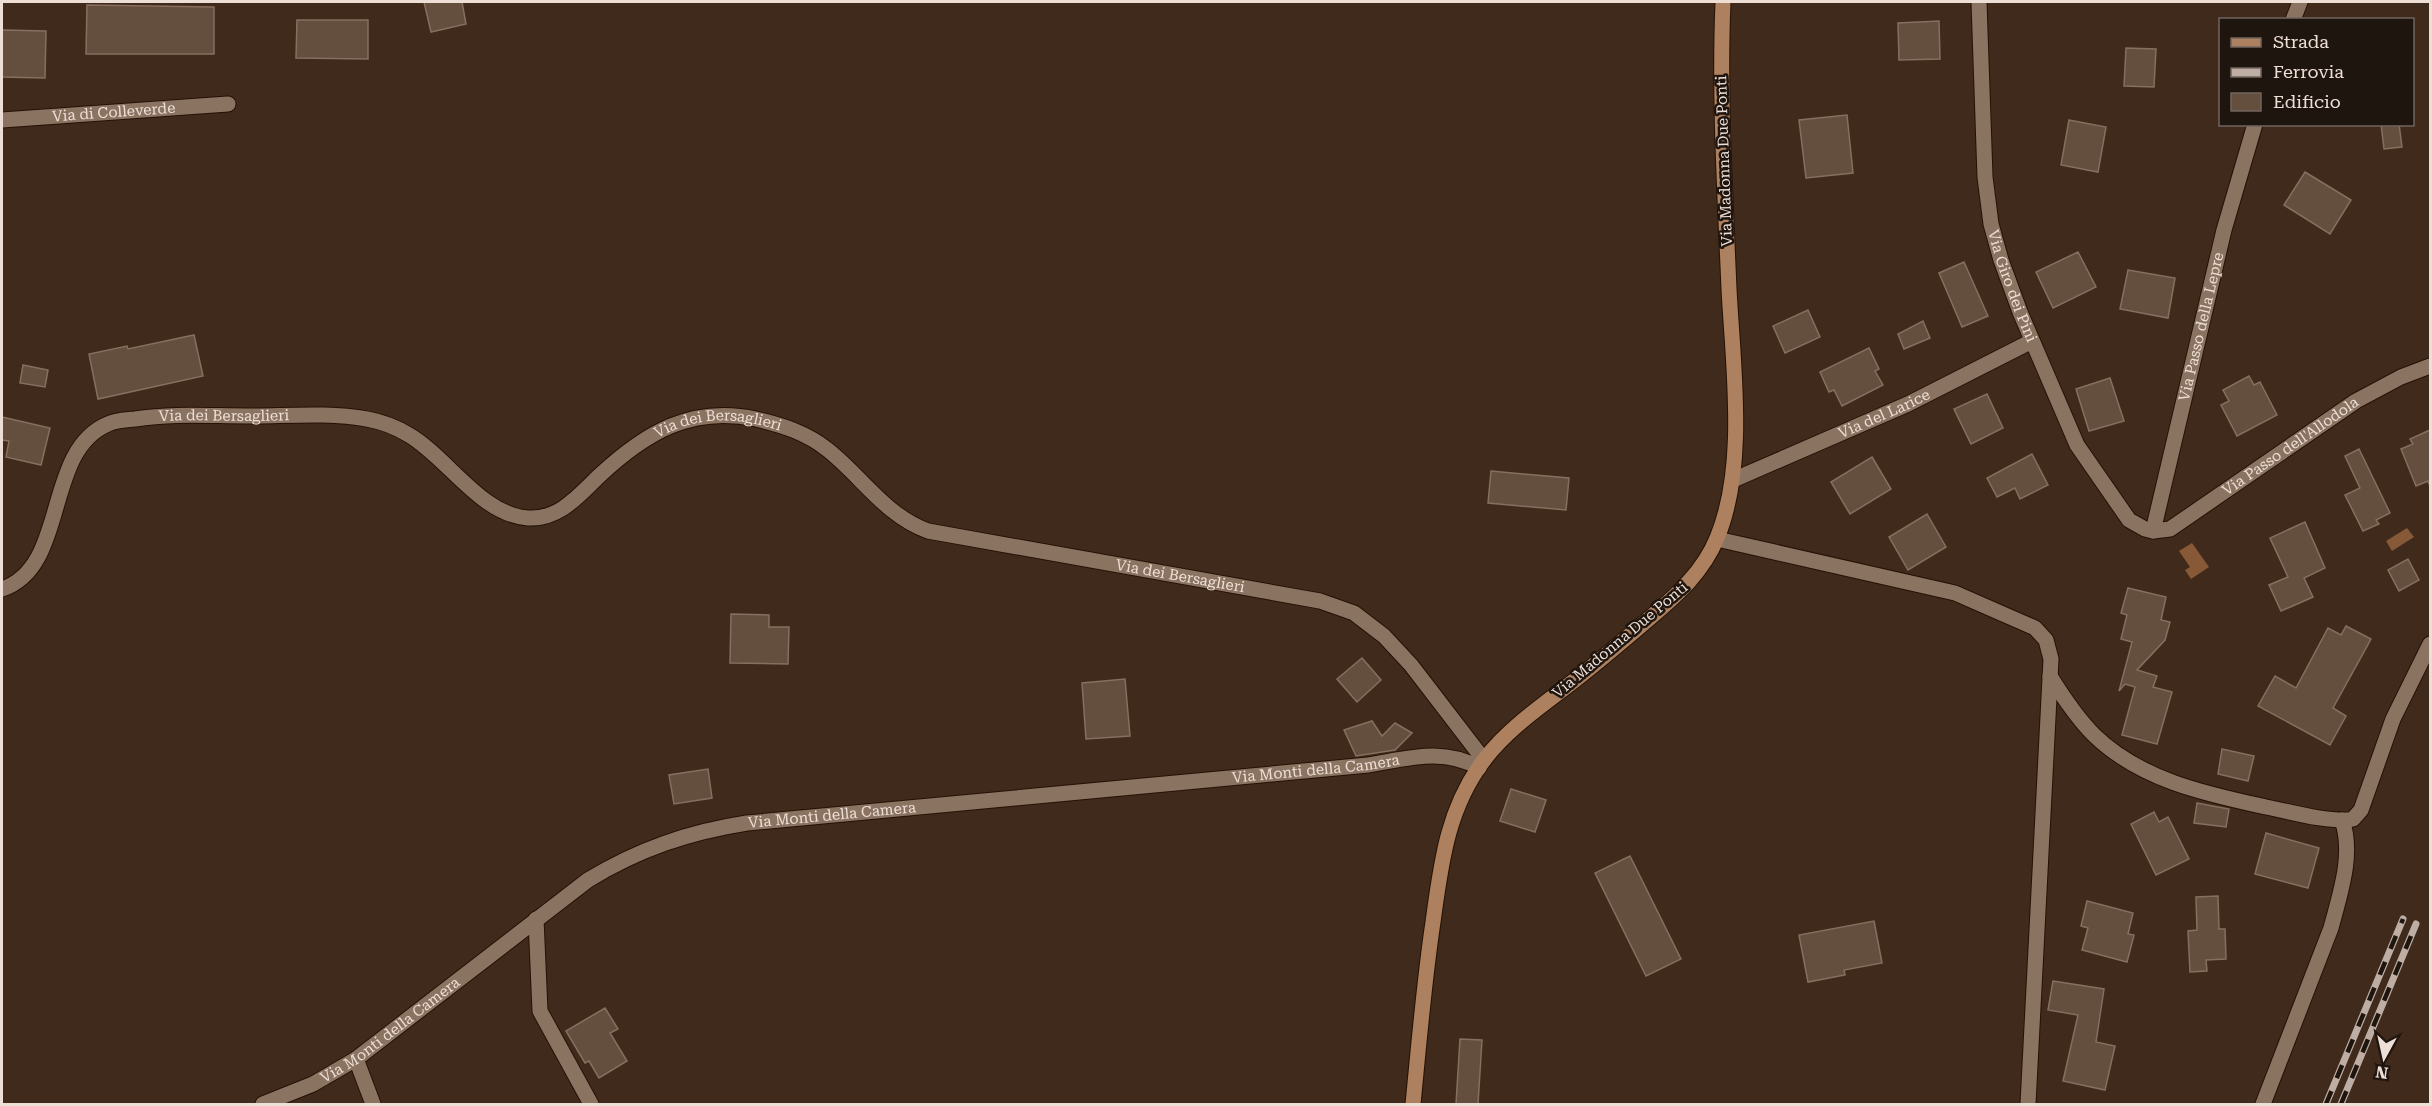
<svg xmlns="http://www.w3.org/2000/svg" width="2432" height="1106" font-family="'Roboto Serif',serif">
	<style>
		.water { fill: #885937 }
		.building { fill: #644e3e; stroke: #876f5f; stroke-width: 1.5 }
		.lines { fill: none; stroke-linecap: round; stroke-linejoin: round }
		.street-casing { stroke: #251205; stroke-width: 17 }
		.secondary-casing { stroke: #251205; stroke-width: 17 }
		.street { stroke: #8b7362; stroke-width: 15 }
		.secondary { stroke: #ad805f; stroke-width: 15 }
		.rail-casing { stroke: #bdada2; stroke-width: 7 }
		.rail { stroke: #1f150f; stroke-width: 4.5; stroke-dasharray: 14; stroke-linecap: butt }
		.labels { text-anchor: middle; dominant-baseline: central; stroke-width: 5; stroke-linejoin: round; paint-order: stroke }
		.street-label { font-size: 15px; fill: #eddfd6; stroke: #1f150f }
	</style>
	<rect width="100%" height="100%" fill="#3f2a1c"/>
	<!-- water -->
	<g class="water">
		<path d="M 2407,528 L 2414,537 L 2392,551 L 2386,541 Z"/>
		<path d="M 2192,543 L 2209,567 L 2191,579 L 2185,570 L 2190,567 L 2179,551 Z"/>
	</g>
	<!-- building -->
	<g class="building">
		<path d="M 424,2 L 462,2 L 466,24 L 431,32 Z"/>
		<path d="M 87,5 L 214,7 L 214,54 L 86,54 Z"/>
		<path d="M 297,20 L 368,20 L 368,59 L 296,58 Z"/>
		<path d="M 1939,21 L 1940,59 L 1899,60 L 1898,23 Z"/>
		<path d="M 2,30 L 46,31 L 45,78 L 2,77 Z"/>
		<path d="M 2126,48 L 2156,49 L 2154,87 L 2124,86 Z"/>
		<path d="M 1847,115 L 1853,173 L 1806,178 L 1799,120 Z"/>
		<path d="M 2069,120 L 2106,127 L 2098,172 L 2061,165 Z"/>
		<path d="M 2381,124 L 2399,124 L 2402,147 L 2384,149 Z"/>
		<path d="M 2305,172 L 2351,200 L 2330,234 L 2284,205 Z"/>
		<path d="M 2078,252 L 2096,287 L 2053,308 L 2036,272 Z"/>
		<path d="M 1964,262 L 1988,316 L 1962,327 L 1939,273 Z"/>
		<path d="M 2128,270 L 2175,278 L 2168,318 L 2120,309 Z"/>
		<path d="M 1808,310 L 1820,337 L 1785,353 L 1773,326 Z"/>
		<path d="M 1923,321 L 1930,338 L 1904,349 L 1898,334 Z"/>
		<path d="M 194,335 L 203,376 L 98,399 L 89,354 L 127,346 L 128,349 Z"/>
		<path d="M 1869,348 L 1879,369 L 1875,371 L 1883,385 L 1842,406 L 1834,390 L 1829,392 L 1820,372 Z"/>
		<path d="M 23,365 L 48,370 L 45,387 L 20,383 Z"/>
		<path d="M 2249,376 L 2254,385 L 2260,382 L 2277,415 L 2237,436 L 2221,405 L 2229,401 L 2223,390 Z"/>
		<path d="M 2110,378 L 2124,421 L 2089,431 L 2076,389 Z"/>
		<path d="M 1987,394 L 2003,428 L 1971,444 L 1954,409 Z"/>
		<path d="M 2,417 L 50,428 L 41,465 L 6,457 L 9,441 L 2,440 Z"/>
		<path d="M 2430,430 L 2430,486 L 2428,481 L 2416,486 L 2401,449 L 2413,444 L 2410,439 Z"/>
		<path d="M 2359,449 L 2390,513 L 2376,520 L 2379,524 L 2363,531 L 2345,495 L 2360,488 L 2345,456 Z"/>
		<path d="M 2032,454 L 2048,485 L 2020,499 L 2015,488 L 1997,497 L 1987,478 Z"/>
		<path d="M 1872,457 L 1891,489 L 1850,514 L 1831,482 Z"/>
		<path d="M 1491,471 L 1569,478 L 1566,510 L 1488,503 Z"/>
		<path d="M 1927,514 L 1946,547 L 1908,570 L 1889,537 Z"/>
		<path d="M 2305,522 L 2325,568 L 2304,578 L 2313,597 L 2281,611 L 2269,585 L 2288,577 L 2270,538 Z"/>
		<path d="M 2408,559 L 2419,580 L 2399,591 L 2388,570 Z"/>
		<path d="M 2128,588 L 2166,597 L 2161,620 L 2170,622 L 2165,640 L 2137,670 L 2157,676 L 2153,687 L 2172,692 L 2157,744 L 2122,735 L 2135,687 L 2125,684 L 2119,691 L 2132,642 L 2121,639 L 2127,615 L 2121,613 Z"/>
		<path d="M 731,614 L 769,615 L 769,627 L 789,627 L 788,664 L 730,663 Z"/>
		<path d="M 2346,626 L 2371,639 L 2333,708 L 2346,716 L 2330,745 L 2258,706 L 2275,676 L 2296,688 L 2328,628 L 2341,635 Z"/>
		<path d="M 1362,658 L 1381,680 L 1357,702 L 1337,679 Z"/>
		<path d="M 1125,679 L 1130,736 L 1086,739 L 1082,683 Z"/>
		<path d="M 1372,721 L 1382,736 L 1395,723 L 1412,733 L 1395,750 L 1356,756 L 1344,730 Z"/>
		<path d="M 2222,749 L 2254,756 L 2248,781 L 2218,774 Z"/>
		<path d="M 708,769 L 712,798 L 674,804 L 669,775 Z"/>
		<path d="M 1511,789 L 1546,800 L 1535,832 L 1500,821 Z"/>
		<path d="M 2197,803 L 2229,809 L 2226,827 L 2194,823 Z"/>
		<path d="M 2154,812 L 2159,822 L 2168,817 L 2189,859 L 2156,875 L 2131,824 Z"/>
		<path d="M 2266,833 L 2319,848 L 2308,888 L 2255,874 Z"/>
		<path d="M 1630,856 L 1681,959 L 1646,976 L 1595,873 Z"/>
		<path d="M 2218,896 L 2219,929 L 2225,929 L 2226,959 L 2206,960 L 2207,971 L 2190,972 L 2188,931 L 2197,930 L 2196,897 Z"/>
		<path d="M 2087,901 L 2133,913 L 2128,934 L 2134,935 L 2127,962 L 2082,950 L 2088,928 L 2081,926 Z"/>
		<path d="M 1874,921 L 1882,963 L 1844,970 L 1845,975 L 1808,982 L 1799,935 Z"/>
		<path d="M 2053,981 L 2104,989 L 2096,1042 L 2115,1046 L 2105,1090 L 2063,1081 L 2078,1015 L 2048,1010 Z"/>
		<path d="M 605,1008 L 618,1029 L 610,1033 L 627,1061 L 599,1078 L 589,1061 L 585,1063 L 566,1031 Z"/>
		<path d="M 1460,1039 L 1482,1040 L 1478,1104 L 1456,1104 Z"/>
	</g>
	<g class="lines">
		<defs>
			<g id="street">
				<path id="s1" d="M 1979,2 L 1985,177 L 1991,224 L 2001,260 L 2020,312 L 2077,445 L 2129,520 L 2145,529 L 2153,531 L 2170,529 L 2356,401 L 2401,377 L 2430,366"/>
				<path d="M 2293,20 L 2300,2"/>
				<path id="s2" d="M 2,120 L 228,104"/>
				<path id="s3" d="M 1733,480 L 1908,404 L 2032,341"/>
				<path id="s4" d="M 2153,531 L 2224,230 L 2255,124"/>
				<path d="M 1717,539 L 1955,593 L 2035,628 L 2046,640 L 2051,659 L 2028,1104"/>
				<path id="s5" d="M 2,589 C 69,567 43,451 108,424 C 116,420 126,420 135,419 C 173,413 210,416 248,416 C 287,416 329,412 367,419 C 383,422 396,427 409,435 C 448,458 481,515 528,518 C 559,520 578,496 599,476 C 645,433 691,405 756,419 C 782,425 807,433 828,450 C 862,477 886,516 928,531 L 1320,601 L 1354,613 L 1384,636 L 1411,665 L 1484,760"/>
				<path d="M 2050,676 C 2063,697 2077,718 2094,735 C 2140,780 2206,794 2266,807 C 2292,812 2321,821 2348,820 L 2353,819 L 2361,810 L 2393,719 L 2430,644"/>
				<path d="M 536,919 L 540,1011 L 591,1104"/>
				<path d="M 356,1059 L 373,1104"/>
				<path id="s6" d="M 263,1104 L 313,1084 L 356,1059 L 588,880 C 639,849 689,832 747,823 L 1368,765 C 1407,759 1443,747 1479,768"/>
				<path d="M 2263,1104 L 2331,928 C 2340,894 2354,854 2342,820"/>
			</g>
			<path id="secondary" d="M 1413,1104 C 1419,1043 1424,982 1433,922 C 1441,864 1447,809 1484,760 C 1506,731 1537,709 1566,687 C 1595,665 1623,641 1651,617 C 1678,594 1703,572 1717,538 C 1747,466 1733,367 1729,289 C 1725,193 1719,98 1723,2"/>
		</defs>
		<!-- street casing -->
		<use href="#street" class="street-casing"/>
		<!-- secondary casing -->
		<use href="#secondary" class="secondary-casing"/>
		<!-- street -->
		<use href="#street" class="street"/>
		<!-- secondary -->
		<use href="#secondary" class="secondary"/>
		<defs>
			<g id="rail">
				<path d="M 2326,1104 L 2403,919"/>
				<path d="M 2341,1104 L 2416,924"/>
			</g>
		</defs>
		<!-- rail casing -->
		<use href="#rail" class="rail-casing"/>
		<!-- rail -->
		<use href="#rail" class="rail"/>
	</g>
	<g class="labels">
		<!-- street labels -->
		<g class="street-label">
			<text stroke="none"><textPath href="#s2" startOffset="112">Via di Colleverde</textPath></text>
			<text transform="translate(1724 161) rotate(-92)">Via Madonna Due Ponti</text>
			<text stroke="none"><textPath href="#s1" startOffset="288">Via Giro dei Pini</textPath></text>
			<text stroke="none"><textPath href="#s4" startOffset="210">Via Passo della Lepre</textPath></text>
			<text stroke="none"><textPath href="#s3" startOffset="165">Via del Larice</textPath></text>
			<text stroke="none"><textPath href="#s5" startOffset="321">Via dei Bersaglieri</textPath></text>
			<text stroke="none"><textPath href="#s5" startOffset="878">Via dei Bersaglieri</textPath></text>
			<text stroke="none"><textPath href="#s1" startOffset="741">Via Passo dell'Allodola</textPath></text>
			<text stroke="none"><textPath href="#s5" startOffset="1382">Via dei Bersaglieri</textPath></text>
			<text transform="translate(1620 640) rotate(-40)">Via Madonna Due Ponti</text>
			<text stroke="none"><textPath href="#s6" startOffset="1138">Via Monti della Camera</textPath></text>
			<text stroke="none"><textPath href="#s6" startOffset="652">Via Monti della Camera</textPath></text>
			<text stroke="none"><textPath href="#s6" startOffset="148">Via Monti della Camera</textPath></text>
		</g>
	</g>
	<!-- border -->
	<rect width="2432" height="1106" fill="none" stroke="#eddfd6" stroke-width="6"/>
	<!-- legend -->
	<rect x="2219" y="18" width="195" height="108" fill="#1f150f" stroke="#71665f" stroke-width="1.5"/>
	<rect x="2231" y="38" width="30" height="9" fill="#ad805f" stroke="#71665f" stroke-width="1.5"/>
	<text x="2273" y="48" font-size="18" fill="#eddfd6">Strada</text>
	<rect x="2231" y="68" width="30" height="9" fill="#bdada2" stroke="#71665f" stroke-width="1.5"/>
	<text x="2273" y="78" font-size="18" fill="#eddfd6">Ferrovia</text>
	<rect x="2231" y="93" width="30" height="18" fill="#644e3e" stroke="#71665f" stroke-width="1.5"/>
	<text x="2273" y="108" font-size="18" fill="#eddfd6">Edificio</text>
	<!-- north arrow -->
	<g transform="translate(2384 1058) rotate(188)" stroke="#1f150f" stroke-width="4.5" paint-order="stroke">
	<path d="M0-4.5L10 22L0 15L-10 22Z" fill="#eddfd6"/>
	<text y="-9" font-size="16" font-weight="bold" text-anchor="middle" fill="#eddfd6">N</text>
	</g>
</svg>
